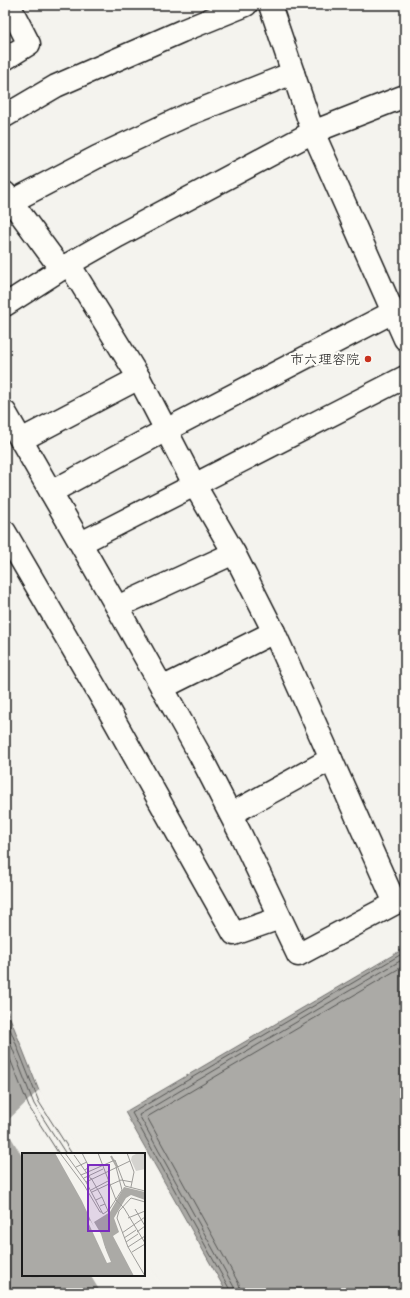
<svg xmlns="http://www.w3.org/2000/svg" width="410" height="1298" font-family="'Shantell Sans','Klee One',sans-serif">
	<style>
		.water { fill: #abaaa6; stroke: #72716f }
		.pier { fill: #f4f3ee }
		.lines { fill: none; stroke-linecap: round; stroke-linejoin: round }
		.shore { stroke: #555553; stroke-width: 1 }
		.minor-casing { stroke: #1c1c1c; stroke-width: 25 }
		.minor { stroke: #fdfcf7; stroke-width: 22 }
		.poi-dot { fill: #c8321e; stroke: #fdfcf7; stroke-width: 1.5 }
		.labels { text-anchor: middle; dominant-baseline: central; stroke-width: 4; stroke-linejoin: round; paint-order: stroke }
		.poi-label { font-size: 14px; fill: #1c1c1c; stroke: #fdfcf7; text-anchor: end }
		.inset-river { fill: none; stroke: #abaaa6; stroke-width: 2 }
		.inset-road { fill: none; stroke: #9e9d9a; stroke-width: 1 }
		.view { fill: #7b2cbf; fill-opacity: 0.15; stroke: #7b2cbf; stroke-width: 2 }
		.inset-edge { fill: none; stroke: #1c1c1c; stroke-width: 2 }
	</style>
	<rect width="100%" height="100%" fill="#f4f3ee"/>
	<filter id="ink" filterUnits="userSpaceOnUse"><feTurbulence type="fractalNoise" baseFrequency=".025" numOctaves="2"/><feDisplacementMap in="SourceGraphic" scale="8" xChannelSelector="R" yChannelSelector="G"/><feConvolveMatrix kernelMatrix="1 2 1 2 8 2 1 2 1" color-interpolation-filters="sRGB"/></filter>
	<g filter="url(#ink)">
		<!-- water -->
		<g class="water">
			<path d="M 405,948 L 405,1293 L 227,1293 L 125,1112 Z"/>
			<path d="M 5,1005 L 43,1101 L 23,1154 L 23,1275 L 144,1275 L 165,1293 L 5,1293 Z"/>
		</g>
		<!-- pier -->
		<g class="pier">
			<path d="M 39,1090 L 45,1100 L 79,1154 L 23,1154 L 23,1158 L 5,1127 L 5,1123 Z"/>
			<path d="M 144,1257 L 166,1293 L 101,1293 L 90,1275 L 144,1275 Z"/>
		</g>
		<g class="lines">
			<!-- shore -->
			<g class="shore">
				<path d="M 5,1016 L 39,1102 L 72,1154"/>
				<path d="M 5,1029 L 34,1104 L 66,1154"/>
				<path d="M 5,1046 L 29,1107 L 59,1154"/>
				<path d="M 230,1293 L 230,1290 L 132,1113 L 405,952"/>
				<path d="M 235,1293 L 234,1287 L 139,1115 L 405,958"/>
				<path d="M 241,1293 L 239,1284 L 147,1117 L 405,965"/>
			</g>
			<defs>
				<g id="minor">
					<path d="M 270,5 L 313,132 L 405,339"/>
					<path d="M 5,59 L 29,44 L 9,5"/>
					<path d="M 5,116 L 56,86 L 182,31 L 246,5"/>
					<path d="M 5,193 L 61,269"/>
					<path d="M 5,205 L 97,157 L 187,115 L 293,73"/>
					<path d="M 69,264 L 139,378 L 194,484 L 234,553 L 274,632"/>
					<path d="M 5,305 L 69,264 L 118,236 L 313,132 L 405,96"/>
					<path d="M 5,412 L 117,607 L 200,755 L 240,833 L 298,955 L 405,898"/>
					<path d="M 21,440 L 139,378"/>
					<path d="M 51,492 L 166,430 L 393,312"/>
					<path d="M 5,532 L 108,709 L 234,934 L 280,918"/>
					<path d="M 81,543 L 405,377"/>
					<path d="M 117,607 L 234,553"/>
					<path d="M 162,688 L 274,632 L 331,759"/>
					<path d="M 231,814 L 331,759 L 395,903"/>
				</g>
			</defs>
			<!-- minor casing -->
			<use href="#minor" class="minor-casing"/>
			<!-- minor -->
			<use href="#minor" class="minor"/>
		</g>
	</g>
	<!-- markers -->
	<circle class="poi-dot" cx="368" cy="359" r="4"/>
	<g class="labels">
		<!-- poi labels -->
		<g class="poi-label">
			<text x="360" y="359">市六理容院</text>
		</g>
	</g>
	<!-- overview -->
	<g transform="translate(22 1153)">
		<rect width="123" height="123" fill="#f4f3ee"/>
		<path d="M 116,0 L 123,0 L 123,16 L 114,18 L 109,7 L 110,3 Z" fill="#d4d3cf"/>
		<path d="M 0,0 L 33,0 L 60,48 L 86,105 L 79,81 L 72,69 L 88,59 L 102,34 L 123,39 L 123,47 L 109,42 L 104,45 L 92,65 L 97,79 L 91,83 L 112,123 L 0,123 Z" fill="#abaaa6"/>
		<path d="M 68,67 L 78,83 L 89,109 L 85,110 L 66,69 Z" fill="#f4f3ee"/>
		<path class="inset-river" d="M 89,3 L 95,14"/>
		<path class="inset-road" d="M 38,0 L 62,32 L 78,59 L 80,59M 43,0 L 64,29 L 81,61 L 87,57 L 100,37 L 94,14M 60,0 L 67,14 L 63,17M 76,0 L 94,47 L 102,55 L 123,90M 105,0 L 112,19 L 109,34M 52,2 L 69,26M 54,14 L 65,9M 59,22 L 93,7 L 103,33 L 123,38M 62,25 L 81,16M 69,25 L 80,44M 64,29 L 108,8M 88,32 L 99,27 L 110,29M 69,37 L 86,28M 70,39 L 87,31M 74,47 L 80,44 L 83,51M 78,53 L 83,51 L 86,58M 113,56 L 123,73 L 115,79M 106,65 L 123,58M 100,80 L 123,64M 102,85 L 114,77M 104,89 L 116,81M 106,94 L 123,83M 110,99 L 123,91M 123,123 L 106,94 L 95,65 L 97,58 L 109,45 L 123,49"/>
		<path class="view" d="M 66,12 L 87,12 L 87,78 L 66,78 Z"/>
		<rect width="123" height="123" class="inset-edge"/>
	</g>
	<!-- margin -->
	<rect width="410" height="1298" fill="none" stroke="#fdfcf7" stroke-width="20"/>
	<rect x="10" y="10" width="390" height="1278" fill="none" stroke="#1c1c1c" stroke-width="1.5" filter="url(#ink)"/>
</svg>
